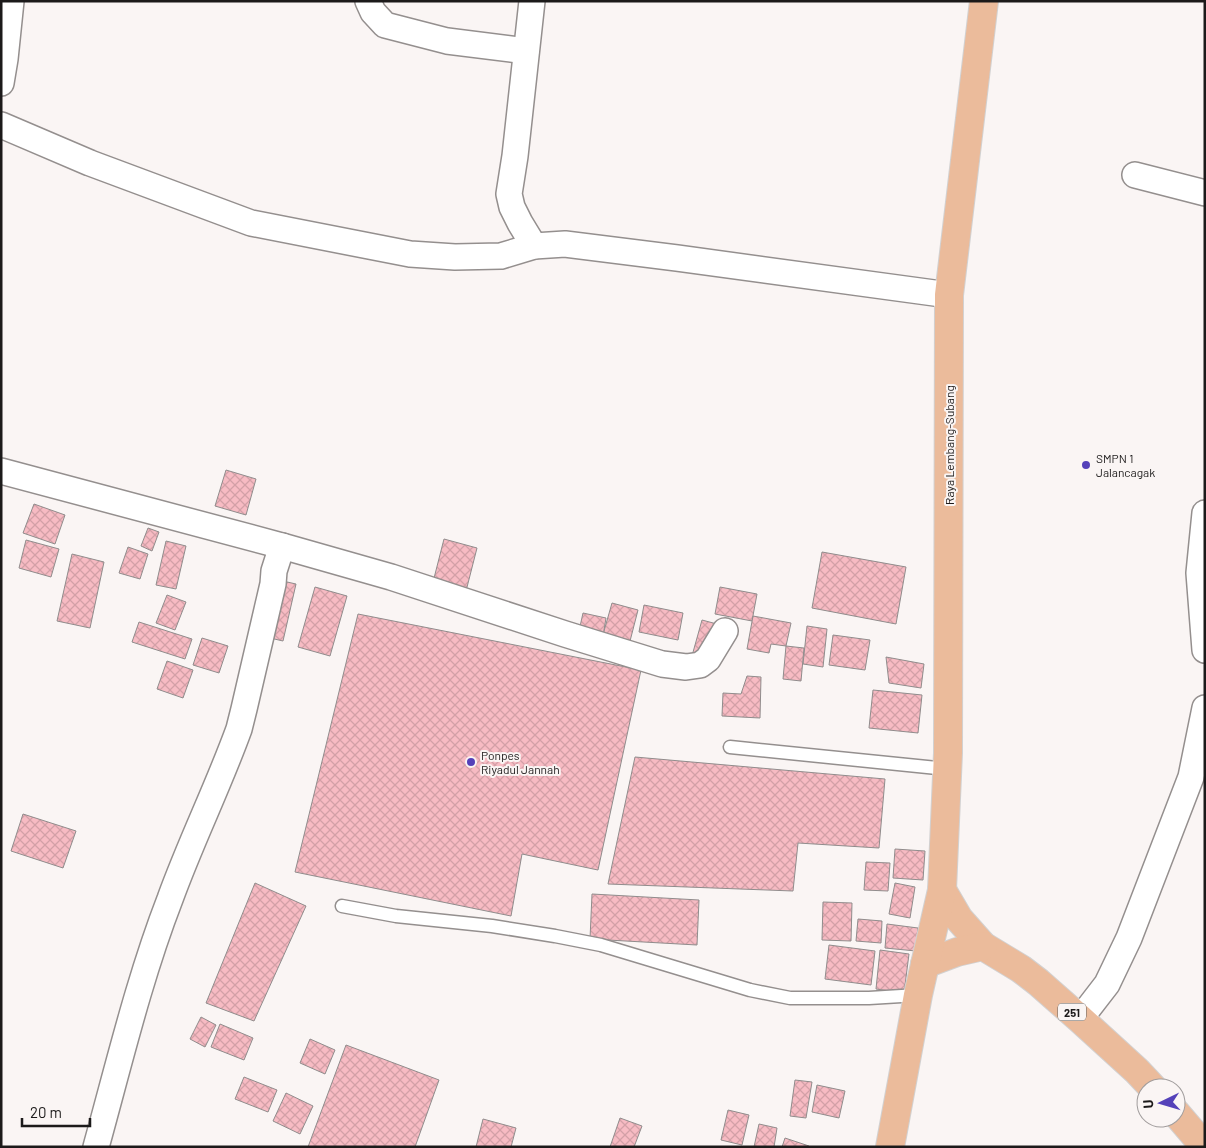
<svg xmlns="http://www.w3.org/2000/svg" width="1206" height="1148" font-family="Barlow,sans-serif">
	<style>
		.building { fill: url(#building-cross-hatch); stroke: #908c8c }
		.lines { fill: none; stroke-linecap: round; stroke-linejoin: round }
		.lane-casing { stroke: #948f8e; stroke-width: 15 }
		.street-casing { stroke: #948f8e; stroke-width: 28 }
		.primary-casing { stroke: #d2d1d1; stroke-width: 30 }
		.lane { stroke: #fff; stroke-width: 12 }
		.street { stroke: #fff; stroke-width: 25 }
		.primary { stroke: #ebbb9b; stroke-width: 28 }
		.poi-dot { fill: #5441b9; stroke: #faf5f4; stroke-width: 2 }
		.labels { text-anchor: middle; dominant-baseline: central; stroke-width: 4; stroke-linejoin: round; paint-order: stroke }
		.shield { fill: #faf5f4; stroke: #5f5c5b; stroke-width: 1 }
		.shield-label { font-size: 11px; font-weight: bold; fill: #1c1a1a }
		.street-label { font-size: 12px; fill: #1c1a1a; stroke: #faf5f4 }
		.poi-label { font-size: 12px; fill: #1c1a1a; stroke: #faf5f4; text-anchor: start }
	</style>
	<defs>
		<pattern id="building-cross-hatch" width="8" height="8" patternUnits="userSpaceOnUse" patternTransform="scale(1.25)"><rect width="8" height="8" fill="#f7bbc3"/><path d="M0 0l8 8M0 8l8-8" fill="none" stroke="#d3a0a7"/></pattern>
	</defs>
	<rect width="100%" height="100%" fill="#faf5f4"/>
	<!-- building -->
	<g class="building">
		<path d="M 226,470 L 256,479 L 246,515 L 215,506 Z"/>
		<path d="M 34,504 L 65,515 L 55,544 L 23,533 Z"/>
		<path d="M 148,528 L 159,532 L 152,551 L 141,546 Z"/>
		<path d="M 444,539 L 477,548 L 465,595 L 432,586 Z"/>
		<path d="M 26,540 L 59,549 L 51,577 L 19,568 Z"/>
		<path d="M 166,541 L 186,546 L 176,589 L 156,585 Z"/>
		<path d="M 128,547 L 148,554 L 140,579 L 119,573 Z"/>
		<path d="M 822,552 L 906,567 L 896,624 L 812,608 Z"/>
		<path d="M 72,554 L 104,562 L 90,628 L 57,621 Z"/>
		<path d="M 265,577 L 296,584 L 283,641 L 253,634 Z"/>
		<path d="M 315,587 L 347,596 L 330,656 L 298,647 Z"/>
		<path d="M 720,587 L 757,594 L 752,621 L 715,614 Z"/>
		<path d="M 167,595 L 186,602 L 175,630 L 156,623 Z"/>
		<path d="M 612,603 L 638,610 L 629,645 L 602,638 Z"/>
		<path d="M 644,605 L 683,613 L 678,640 L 639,632 Z"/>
		<path d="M 583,613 L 606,618 L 603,636 L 579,631 Z"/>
		<path d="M 358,614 L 641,670 L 598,870 L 522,854 L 511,916 L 295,872 Z"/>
		<path d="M 753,616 L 791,623 L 786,646 L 771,644 L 769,653 L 747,649 Z"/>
		<path d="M 702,620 L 728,627 L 716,670 L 690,663 Z"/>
		<path d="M 139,622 L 192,639 L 185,659 L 132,642 Z"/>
		<path d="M 807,626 L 827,629 L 823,667 L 803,664 Z"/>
		<path d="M 833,635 L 870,640 L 865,670 L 829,665 Z"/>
		<path d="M 202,638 L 228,646 L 219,673 L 193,665 Z"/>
		<path d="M 786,646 L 804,648 L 801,681 L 783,679 Z"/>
		<path d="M 886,657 L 924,664 L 921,688 L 889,683 Z"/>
		<path d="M 167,661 L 193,670 L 183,698 L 157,689 Z"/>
		<path d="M 747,676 L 761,677 L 760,718 L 722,716 L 723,693 L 741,694 Z"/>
		<path d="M 873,690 L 922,695 L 918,733 L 869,728 Z"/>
		<path d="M 635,757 L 885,779 L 879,848 L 798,843 L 793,891 L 608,884 Z"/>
		<path d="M 23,814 L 76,831 L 63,868 L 11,851 Z"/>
		<path d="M 895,849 L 925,851 L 923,880 L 893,878 Z"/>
		<path d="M 866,862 L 890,863 L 888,891 L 864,890 Z"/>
		<path d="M 255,883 L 306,906 L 254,1021 L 206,1003 Z"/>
		<path d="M 895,883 L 915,887 L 910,918 L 889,914 Z"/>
		<path d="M 592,894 L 699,900 L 697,945 L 590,939 Z"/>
		<path d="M 823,902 L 852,903 L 851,941 L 822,940 Z"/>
		<path d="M 858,919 L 882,921 L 881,943 L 856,941 Z"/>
		<path d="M 887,924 L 918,928 L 916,951 L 885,948 Z"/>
		<path d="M 829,945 L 875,951 L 871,985 L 825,979 Z"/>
		<path d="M 880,950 L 909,954 L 904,993 L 876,989 Z"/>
		<path d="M 201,1017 L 216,1025 L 205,1047 L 190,1039 Z"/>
		<path d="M 220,1024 L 253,1038 L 244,1060 L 211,1047 Z"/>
		<path d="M 310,1039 L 335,1050 L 325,1074 L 300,1063 Z"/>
		<path d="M 346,1045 L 439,1080 L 415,1147 L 308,1147 Z"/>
		<path d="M 244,1077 L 277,1090 L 268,1112 L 235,1099 Z"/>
		<path d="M 795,1080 L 812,1082 L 806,1118 L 790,1116 Z"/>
		<path d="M 817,1085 L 845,1091 L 839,1118 L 812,1112 Z"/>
		<path d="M 286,1093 L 313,1106 L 300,1134 L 273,1121 Z"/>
		<path d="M 728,1110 L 749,1115 L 742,1145 L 721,1140 Z"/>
		<path d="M 620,1118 L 642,1126 L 634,1147 L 610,1147 Z"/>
		<path d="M 483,1119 L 516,1128 L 511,1147 L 476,1147 Z"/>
		<path d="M 759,1124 L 777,1128 L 774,1147 L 754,1147 Z"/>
		<path d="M 785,1138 L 809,1146 L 809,1147 L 782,1147 Z"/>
	</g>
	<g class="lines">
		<defs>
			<g id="lane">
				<path d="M 730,747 L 947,769"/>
				<path d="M 342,906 L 396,916 L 492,926 L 555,936 L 601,945 L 750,990 L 790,998 L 869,998 L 918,995"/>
			</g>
			<g id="street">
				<path d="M 368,1 L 373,12 L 385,25 L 447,41 L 526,51"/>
				<path d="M 532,1 L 515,156 L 509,194 L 512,207 L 520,223 L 534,246"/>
				<path d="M 1,83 L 5,59 L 11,1"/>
				<path d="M 1,125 L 90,163 L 251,223 L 410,254 L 455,257 L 501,256 L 534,246 L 565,244 L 677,258 L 949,295"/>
				<path d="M 1135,175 L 1205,193"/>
				<path d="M 1,471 L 282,546 L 274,571 L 273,584 L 244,709 L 239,729 C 218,787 191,841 170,899 C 139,979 119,1064 96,1147"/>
				<path d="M 1205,513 L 1199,573 L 1205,650"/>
				<path d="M 282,546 L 391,577 L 565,634 L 662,664 L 686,667 L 700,665 L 708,659 L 725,631"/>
				<path d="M 1080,1019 L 1107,984 L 1129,938 L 1191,777 L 1205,708"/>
			</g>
			<g id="primary">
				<path d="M 942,890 L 959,919 L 983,946 L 1021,969 L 1038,982 L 1080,1019 L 1137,1071 L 1153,1088"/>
				<path d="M 925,964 L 957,952 L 983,946"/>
				<path d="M 1176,1113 L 1205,1147"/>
				<path d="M 890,1147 L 918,995 L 942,890 L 948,753 L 949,295 L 984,1"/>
			</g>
		</defs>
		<!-- lane casing -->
		<use href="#lane" class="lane-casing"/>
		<!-- street casing -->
		<use href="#street" class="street-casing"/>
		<!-- primary casing -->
		<use href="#primary" class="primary-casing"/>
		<!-- lane -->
		<use href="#lane" class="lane"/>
		<!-- street -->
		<use href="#street" class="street"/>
		<!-- primary -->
		<use href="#primary" class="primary"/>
	</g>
	<!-- markers -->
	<g class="poi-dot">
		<circle cx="1086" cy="465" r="5"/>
		<circle cx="471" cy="762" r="5"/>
	</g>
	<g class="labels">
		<!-- shield labels -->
		<rect class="shield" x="1058" y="1003.5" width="28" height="17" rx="4"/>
		<g class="shield-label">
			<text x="1072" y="1012">251</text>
		</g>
		<!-- street labels -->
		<g class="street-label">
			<text transform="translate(949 445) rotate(-90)">Raya Lembang-Subang</text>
		</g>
		<!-- poi labels -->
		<g class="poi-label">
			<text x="1096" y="458">SMPN 1<tspan x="1096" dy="14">Jalancagak</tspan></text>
			<text x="481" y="755">Ponpes<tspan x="481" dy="14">Riyadul Jannah</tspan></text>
		</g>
	</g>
	<!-- border -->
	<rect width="1206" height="1148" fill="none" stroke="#1c1a1a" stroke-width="5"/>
	<!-- north arrow -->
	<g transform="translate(1161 1103) rotate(265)"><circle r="24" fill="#faf5f4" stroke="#a19d9d"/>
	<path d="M0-4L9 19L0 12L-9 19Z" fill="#5441b9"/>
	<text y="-8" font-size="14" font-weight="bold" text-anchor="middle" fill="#1c1a1a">U</text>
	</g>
	<!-- scale -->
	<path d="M22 1118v8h68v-8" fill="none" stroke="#1c1a1a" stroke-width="2.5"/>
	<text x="30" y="1118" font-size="15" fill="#1c1a1a" stroke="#faf5f4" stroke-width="4" paint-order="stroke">20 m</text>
</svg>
